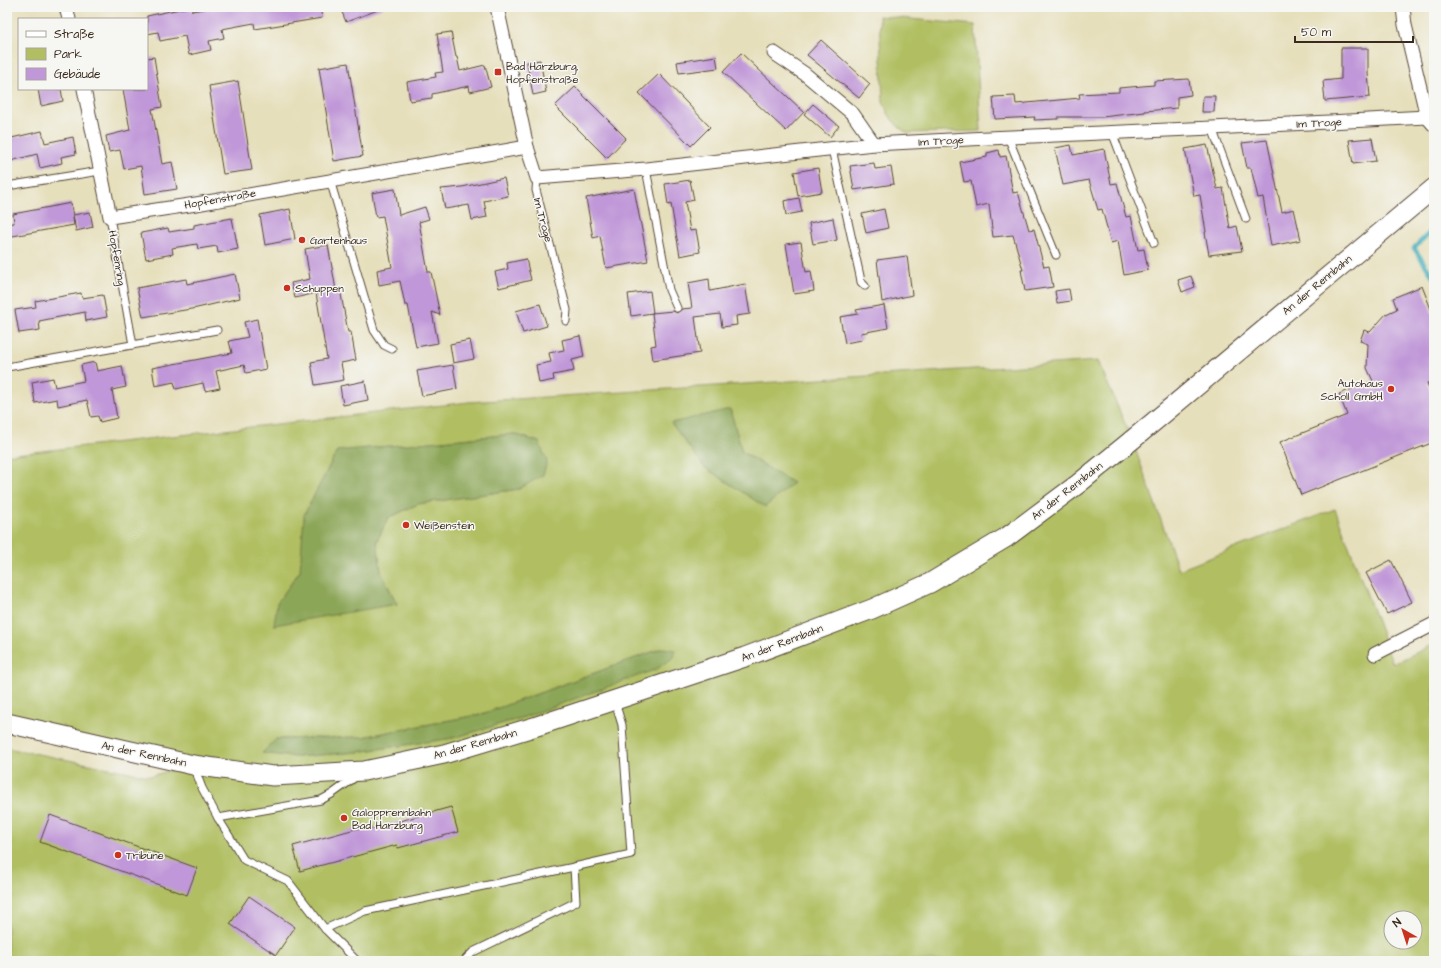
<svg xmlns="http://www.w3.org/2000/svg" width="1441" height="968" font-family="'Architects Daughter',sans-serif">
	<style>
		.green { fill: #b1bf62; stroke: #767440; fill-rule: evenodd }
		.forest { fill: #8ca658; stroke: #64683b }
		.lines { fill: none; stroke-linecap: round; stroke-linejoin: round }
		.stream { stroke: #3dacba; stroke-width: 4.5 }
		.building { fill: #c097d8 }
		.service-casing { stroke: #554536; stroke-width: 9 }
		.minor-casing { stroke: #554536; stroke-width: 15 }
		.secondary-casing { stroke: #554536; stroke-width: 21 }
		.service { stroke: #fff; stroke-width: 7 }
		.minor { stroke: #fff; stroke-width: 13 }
		.secondary { stroke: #fff; stroke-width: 19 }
		.poi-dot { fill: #c8321e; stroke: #f6f6f2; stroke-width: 1.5 }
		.labels { text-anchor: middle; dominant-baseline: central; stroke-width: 3; stroke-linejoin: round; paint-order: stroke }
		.poi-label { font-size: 11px; fill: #3b2a1e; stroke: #f6f6f2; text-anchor: start }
		.street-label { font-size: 11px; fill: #3b2a1e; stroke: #f6f6f2 }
	</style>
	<rect width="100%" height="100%" fill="#f6f6f2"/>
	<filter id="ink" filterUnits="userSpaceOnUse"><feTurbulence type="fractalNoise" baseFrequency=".025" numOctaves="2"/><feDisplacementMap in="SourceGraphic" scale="8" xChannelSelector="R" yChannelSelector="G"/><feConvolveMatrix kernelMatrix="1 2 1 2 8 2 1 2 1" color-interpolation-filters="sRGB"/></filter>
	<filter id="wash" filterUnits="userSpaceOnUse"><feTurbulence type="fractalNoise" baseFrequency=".012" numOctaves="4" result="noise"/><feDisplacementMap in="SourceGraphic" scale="16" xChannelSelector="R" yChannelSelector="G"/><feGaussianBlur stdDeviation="0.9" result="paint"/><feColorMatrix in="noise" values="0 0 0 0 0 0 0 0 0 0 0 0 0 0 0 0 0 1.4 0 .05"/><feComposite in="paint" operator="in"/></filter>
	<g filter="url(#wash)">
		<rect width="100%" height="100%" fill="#e6dfbb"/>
		<!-- green -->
		<g class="green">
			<path d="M 879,16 L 975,25 L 981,131 L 908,133 C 894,126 888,115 883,101 Z"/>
			<path d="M 1098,361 L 1132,440 L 1179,570 L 1335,509 L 1393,664 L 1434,644 L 1434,961 L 7,961 L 7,748 L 150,776 L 191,765 L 7,723 L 7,455 L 469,402 ZM 730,409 L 742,452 L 793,483 L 704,467 ZM 514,434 L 539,442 L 519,489 L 418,504 L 388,518 L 377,541 L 381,572 L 397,604 L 277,603 L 300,571 L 337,451 ZM 663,648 L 524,717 L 453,738 L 357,752 L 296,757 L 262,753 L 276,739 L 363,737 L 482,714 ZM 1391,918 L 1415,918 L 1415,942 L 1391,942 Z"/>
		</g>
		<!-- forest -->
		<g class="forest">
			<path d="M 730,409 L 742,452 L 793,483 L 765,507 L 704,467 L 671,423 Z"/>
			<path d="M 514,434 L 539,442 L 547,461 L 543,475 L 519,489 L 418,504 L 388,518 L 377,541 L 381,572 L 397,604 L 274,625 L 277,603 L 300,571 L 304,515 L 337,451 Z"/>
			<path d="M 663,648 L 676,650 L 674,657 L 657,669 L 524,717 L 453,738 L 357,752 L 296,757 L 262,753 L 276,739 L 363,737 L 482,714 Z"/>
		</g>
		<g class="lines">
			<!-- stream -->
			<path class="stream" d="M 1434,228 L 1414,248 L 1434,278"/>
		</g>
		<g id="blocks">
			<!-- building -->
			<g class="building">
				<path d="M 189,7 L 191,7 L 192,11 L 214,7 L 320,7 L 322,18 L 255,29 L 254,23 L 222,29 L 224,38 L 209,41 L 211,50 L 189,55 L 185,36 L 160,41 L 158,32 L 147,34 L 147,16 Z"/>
				<path d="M 340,7 L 383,7 L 383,8 L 346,22 Z"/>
				<path d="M 451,32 L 456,57 L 457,57 L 460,71 L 485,65 L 491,87 L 470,92 L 469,86 L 432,94 L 432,98 L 410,101 L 407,82 L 436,77 L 435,73 L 443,72 L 437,34 Z"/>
				<path d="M 821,40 L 870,84 L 859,98 L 807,55 Z"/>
				<path d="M 1341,48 L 1368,48 L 1368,73 L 1370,97 L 1325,101 L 1323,81 L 1341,79 Z"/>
				<path d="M 741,53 L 804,112 L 786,131 L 723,72 Z"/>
				<path d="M 716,56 L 718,68 L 679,73 L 677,62 Z"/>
				<path d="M 154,57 L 162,107 L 152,109 L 162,164 L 172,162 L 177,189 L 145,194 L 141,166 L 124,169 L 120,150 L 109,152 L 106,136 L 130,130 L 123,89 L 147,89 L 147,58 Z"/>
				<path d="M 540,60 L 546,92 L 533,95 L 527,62 Z"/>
				<path d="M 348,63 L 363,156 L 334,161 L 319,68 Z"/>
				<path d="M 659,74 L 710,127 L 691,146 L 639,93 Z"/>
				<path d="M 1189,79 L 1191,95 L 1177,97 L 1177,108 L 1145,111 L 1145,112 L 1102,117 L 1058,117 L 1058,119 L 1034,120 L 1035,117 L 995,119 L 993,97 L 1015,96 L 1016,104 L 1080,98 L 1079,94 L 1119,92 L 1119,88 L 1154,85 L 1154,81 Z"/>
				<path d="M 238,81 L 252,170 L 223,174 L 209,86 Z"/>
				<path d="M 575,87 L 626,138 L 607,158 L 555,106 Z"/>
				<path d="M 38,89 L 61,89 L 63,101 L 41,106 Z"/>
				<path d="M 1203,96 L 1215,96 L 1214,112 L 1202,112 Z"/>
				<path d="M 813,104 L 839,126 L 830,137 L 804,114 Z"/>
				<path d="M 42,131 L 45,143 L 73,137 L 76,154 L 61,157 L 62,163 L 40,168 L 37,154 L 7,162 L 7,139 Z"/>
				<path d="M 1372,138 L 1376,161 L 1353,164 L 1349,140 Z"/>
				<path d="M 1267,140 L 1282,212 L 1294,209 L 1301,240 L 1271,246 L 1263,197 L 1258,198 L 1251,168 L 1247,168 L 1242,143 Z"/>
				<path d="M 1071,145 L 1073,155 L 1104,149 L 1111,184 L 1117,183 L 1126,217 L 1131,216 L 1138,250 L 1144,249 L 1148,270 L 1124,275 L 1118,241 L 1111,243 L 1102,209 L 1098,210 L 1089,180 L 1063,185 L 1055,148 Z"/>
				<path d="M 1207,145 L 1217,189 L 1223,188 L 1230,228 L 1237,226 L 1242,251 L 1209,255 L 1205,232 L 1206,232 L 1200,195 L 1194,196 L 1185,149 Z"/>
				<path d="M 999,150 L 1000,157 L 1006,156 L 1013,193 L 1018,192 L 1029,230 L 1034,229 L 1044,267 L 1049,266 L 1053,287 L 1025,291 L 1021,270 L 1023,270 L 1013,235 L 993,237 L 989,204 L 976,207 L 971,181 L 964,182 L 960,162 L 987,157 L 987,153 Z"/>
				<path d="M 874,163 L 875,169 L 891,167 L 894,184 L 854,190 L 850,166 Z"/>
				<path d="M 818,168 L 822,192 L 798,196 L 794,172 Z"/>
				<path d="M 504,178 L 508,196 L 484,201 L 487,217 L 472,220 L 469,205 L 445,209 L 441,189 L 462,187 Z"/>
				<path d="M 690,180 L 694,200 L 685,202 L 690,231 L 696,230 L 700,252 L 680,256 L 671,204 L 668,205 L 665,184 Z"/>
				<path d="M 395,189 L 399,215 L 425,207 L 429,219 L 419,222 L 428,272 L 431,272 L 440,315 L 432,312 L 438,343 L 416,347 L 408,305 L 405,305 L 400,281 L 379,285 L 377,270 L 392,267 L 383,216 L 376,217 L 372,193 Z"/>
				<path d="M 634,189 L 648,261 L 606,268 L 600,236 L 593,238 L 586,198 Z"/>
				<path d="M 799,198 L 802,212 L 786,215 L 784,201 Z"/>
				<path d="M 71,203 L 74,225 L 7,237 L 7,224 L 14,223 L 13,214 Z"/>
				<path d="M 290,209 L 295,239 L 265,245 L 260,215 Z"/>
				<path d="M 884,209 L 888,228 L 866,233 L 862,214 Z"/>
				<path d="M 90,212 L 93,227 L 76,231 L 73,215 Z"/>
				<path d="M 232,218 L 238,249 L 218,253 L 217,246 L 198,249 L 197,244 L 172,248 L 173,254 L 146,259 L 141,233 L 168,228 L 169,232 L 194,228 L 194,225 Z"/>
				<path d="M 833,218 L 837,240 L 813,244 L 809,223 Z"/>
				<path d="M 801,242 L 806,272 L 811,271 L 814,291 L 794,294 L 786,244 Z"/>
				<path d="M 328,245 L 336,290 L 340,289 L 348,332 L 351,332 L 356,360 L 341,363 L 344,380 L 315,385 L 311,362 L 327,359 L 316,293 L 295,298 L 291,283 L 310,279 L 305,249 Z"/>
				<path d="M 907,256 L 912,295 L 882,302 L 877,260 Z"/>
				<path d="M 526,259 L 531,280 L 499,288 L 495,272 L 508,269 L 507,263 Z"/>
				<path d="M 235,274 L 240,298 L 197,308 L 143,317 L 137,288 L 186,279 L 187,284 Z"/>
				<path d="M 1191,276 L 1195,287 L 1182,292 L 1178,280 Z"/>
				<path d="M 709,279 L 710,291 L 745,284 L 750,314 L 736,316 L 737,325 L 722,327 L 720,314 L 695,317 L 700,353 L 653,360 L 651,346 L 656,345 L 652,313 L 673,311 L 677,313 L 682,309 L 692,308 L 688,283 Z"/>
				<path d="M 1422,286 L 1434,317 L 1434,381 L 1427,383 L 1434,401 L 1434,442 L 1301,495 L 1280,442 L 1347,415 L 1339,394 L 1373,381 L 1367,368 L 1368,344 L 1360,341 L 1364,330 L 1370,332 L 1386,314 L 1397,309 L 1393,298 Z"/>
				<path d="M 1069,289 L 1071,301 L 1057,303 L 1055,291 Z"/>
				<path d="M 650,291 L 653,313 L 631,316 L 628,294 Z"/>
				<path d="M 81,293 L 82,298 L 103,295 L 107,317 L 86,321 L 85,312 L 39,321 L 40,330 L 19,333 L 15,310 L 36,307 L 35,301 Z"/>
				<path d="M 540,304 L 547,326 L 523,333 L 516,311 Z"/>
				<path d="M 884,305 L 888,328 L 861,333 L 862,340 L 845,343 L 840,317 L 858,314 L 856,310 Z"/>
				<path d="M 257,319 L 266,369 L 246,373 L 244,365 L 216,371 L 220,388 L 205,391 L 203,383 L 176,389 L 174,382 L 155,386 L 152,368 L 232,353 L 229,341 L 248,337 L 244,322 Z"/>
				<path d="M 580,336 L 584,357 L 572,360 L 574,371 L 553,375 L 554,380 L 539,383 L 536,365 L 551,362 L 549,353 L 564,350 L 562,340 Z"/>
				<path d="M 470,340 L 474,359 L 453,363 L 450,344 Z"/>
				<path d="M 95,362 L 97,371 L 122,366 L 126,387 L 112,390 L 117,418 L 100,422 L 98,416 L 91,417 L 87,400 L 58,406 L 57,399 L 35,403 L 32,382 L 53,378 L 55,387 L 84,381 L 81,365 Z"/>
				<path d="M 453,365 L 457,389 L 422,396 L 417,371 Z"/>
				<path d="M 365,381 L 368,400 L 343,405 L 340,386 Z"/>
				<path d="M 1391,560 L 1412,602 L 1387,614 L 1366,573 Z"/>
				<path d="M 451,807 L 458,832 L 398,848 L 397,845 L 300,871 L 293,846 L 370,825 L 371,829 Z"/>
				<path d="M 50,815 L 197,868 L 187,895 L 40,842 Z"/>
				<path d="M 249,896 L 295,927 L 276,955 L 230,924 Z"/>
			</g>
		</g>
	</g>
	<g filter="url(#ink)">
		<use href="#blocks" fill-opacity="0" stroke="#554536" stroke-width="1"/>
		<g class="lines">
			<defs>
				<g id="service">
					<path d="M 1212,128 L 1246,219"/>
					<path d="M 1112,132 L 1154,243"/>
					<path d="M 1008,137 L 1056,255"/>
					<path d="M 832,149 L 860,276 L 861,282 L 865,286"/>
					<path d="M 646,169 L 669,290 L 677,308"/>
					<path d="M 537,178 L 536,190 L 567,310 L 566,321"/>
					<path d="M 330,180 L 374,330 L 384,345 L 392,349"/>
					<path d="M 7,186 L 100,171"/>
					<path d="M 110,217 L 133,345"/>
					<path d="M 7,367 L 217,330"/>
					<path d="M 194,767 L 202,788 L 218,818 L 244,860 L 288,881 L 325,929 L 357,961"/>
					<path d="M 218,818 L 321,800 L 332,794 L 357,776"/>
					<path d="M 325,929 L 365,911 L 574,867"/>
					<path d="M 464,961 L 473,952 L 576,902 L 574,867 L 631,854 L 622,725 L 615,702"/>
				</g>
				<g id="minor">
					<path d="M 66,7 L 69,19"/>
					<path d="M 497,7 L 527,147 L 537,178 L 646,169 L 874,144 L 988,138 L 1212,128 L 1427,117"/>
					<path d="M 1403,7 L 1405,25 L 1427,117 L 1434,125"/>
					<path d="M 774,53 L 805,74 L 853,114 L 874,144"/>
					<path d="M 84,89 L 110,217 L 196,204 L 527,147"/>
					<path d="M 1375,654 L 1434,624"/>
				</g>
				<path id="secondary" d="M 7,723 L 193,765 L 273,776 L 364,771 L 444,754 L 537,726 L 745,657 L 872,609 L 930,583 L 1007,537 L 1078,484 L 1132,440 L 1434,188"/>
			</defs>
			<!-- service casing -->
			<use href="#service" class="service-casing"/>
			<!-- minor casing -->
			<use href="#minor" class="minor-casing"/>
			<!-- secondary casing -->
			<use href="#secondary" class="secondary-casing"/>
			<!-- service -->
			<use href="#service" class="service"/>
			<!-- minor -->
			<use href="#minor" class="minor"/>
			<!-- secondary -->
			<use href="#secondary" class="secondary"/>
		</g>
	</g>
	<!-- markers -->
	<g class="poi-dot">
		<rect x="494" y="68" width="8" height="8" rx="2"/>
		<circle cx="302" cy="240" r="4"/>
		<circle cx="287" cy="288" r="4"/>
		<circle cx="1391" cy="389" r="4"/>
		<circle cx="406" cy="525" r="4"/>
		<circle cx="344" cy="818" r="4"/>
		<circle cx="118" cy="855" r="4"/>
	</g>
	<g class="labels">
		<!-- poi labels -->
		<g class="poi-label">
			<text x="506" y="66">Bad Harzburg,<tspan x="506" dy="13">Hopfenstraße</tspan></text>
			<text x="310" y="240">Gartenhaus</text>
			<text x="295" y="288">Schuppen</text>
			<text x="1383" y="383" text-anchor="end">Autohaus<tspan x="1383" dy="13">Scholl GmbH</tspan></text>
			<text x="414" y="525">Weißenstein</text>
			<text x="352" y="812">Galopprennbahn<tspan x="352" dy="13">Bad Harzburg</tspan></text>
			<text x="126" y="855">Tribüne</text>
		</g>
		<!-- street labels -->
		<g class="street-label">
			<text transform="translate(1319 123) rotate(-3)">Im Troge</text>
			<text transform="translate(941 141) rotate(-3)">Im Troge</text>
			<text transform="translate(220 199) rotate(-10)">Hopfenstraße</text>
			<text transform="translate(543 220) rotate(75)">Im Troge</text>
			<text transform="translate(117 258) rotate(80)">Hopfenring</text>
			<text transform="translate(1317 285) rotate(-40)">An der Rennbahn</text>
			<text transform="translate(1067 491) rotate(-38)">An der Rennbahn</text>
			<text transform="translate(782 643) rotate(-21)">An der Rennbahn</text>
			<text transform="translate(475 744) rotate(-16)">An der Rennbahn</text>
			<text transform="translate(144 754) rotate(12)">An der Rennbahn</text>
		</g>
	</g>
	<!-- margin -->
	<rect width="1441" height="968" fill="none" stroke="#f6f6f2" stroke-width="24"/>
	<!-- legend -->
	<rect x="18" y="18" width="130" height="72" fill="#f6f6f2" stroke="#aba49d"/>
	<rect x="26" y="31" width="20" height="6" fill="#ffffff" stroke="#aba49d"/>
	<text x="54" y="38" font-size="12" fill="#3b2a1e">Straße</text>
	<rect x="26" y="48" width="20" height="12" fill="#b1bf62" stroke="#aba49d"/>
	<text x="54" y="58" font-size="12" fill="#3b2a1e">Park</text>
	<rect x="26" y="68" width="20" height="12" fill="#c097d8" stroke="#aba49d"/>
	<text x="54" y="78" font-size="12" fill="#3b2a1e">Gebäude</text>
	<!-- north arrow -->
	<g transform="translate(1403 930) rotate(321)"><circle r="19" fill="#f6f6f2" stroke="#aba49d"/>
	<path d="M0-3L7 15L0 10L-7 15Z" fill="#c8321e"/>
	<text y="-6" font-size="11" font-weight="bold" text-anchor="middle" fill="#3b2a1e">N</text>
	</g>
	<!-- scale -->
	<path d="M1295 36v6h118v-6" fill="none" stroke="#3b2a1e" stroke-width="2"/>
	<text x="1301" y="36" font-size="12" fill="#3b2a1e" stroke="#f6f6f2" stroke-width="3" paint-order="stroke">50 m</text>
</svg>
